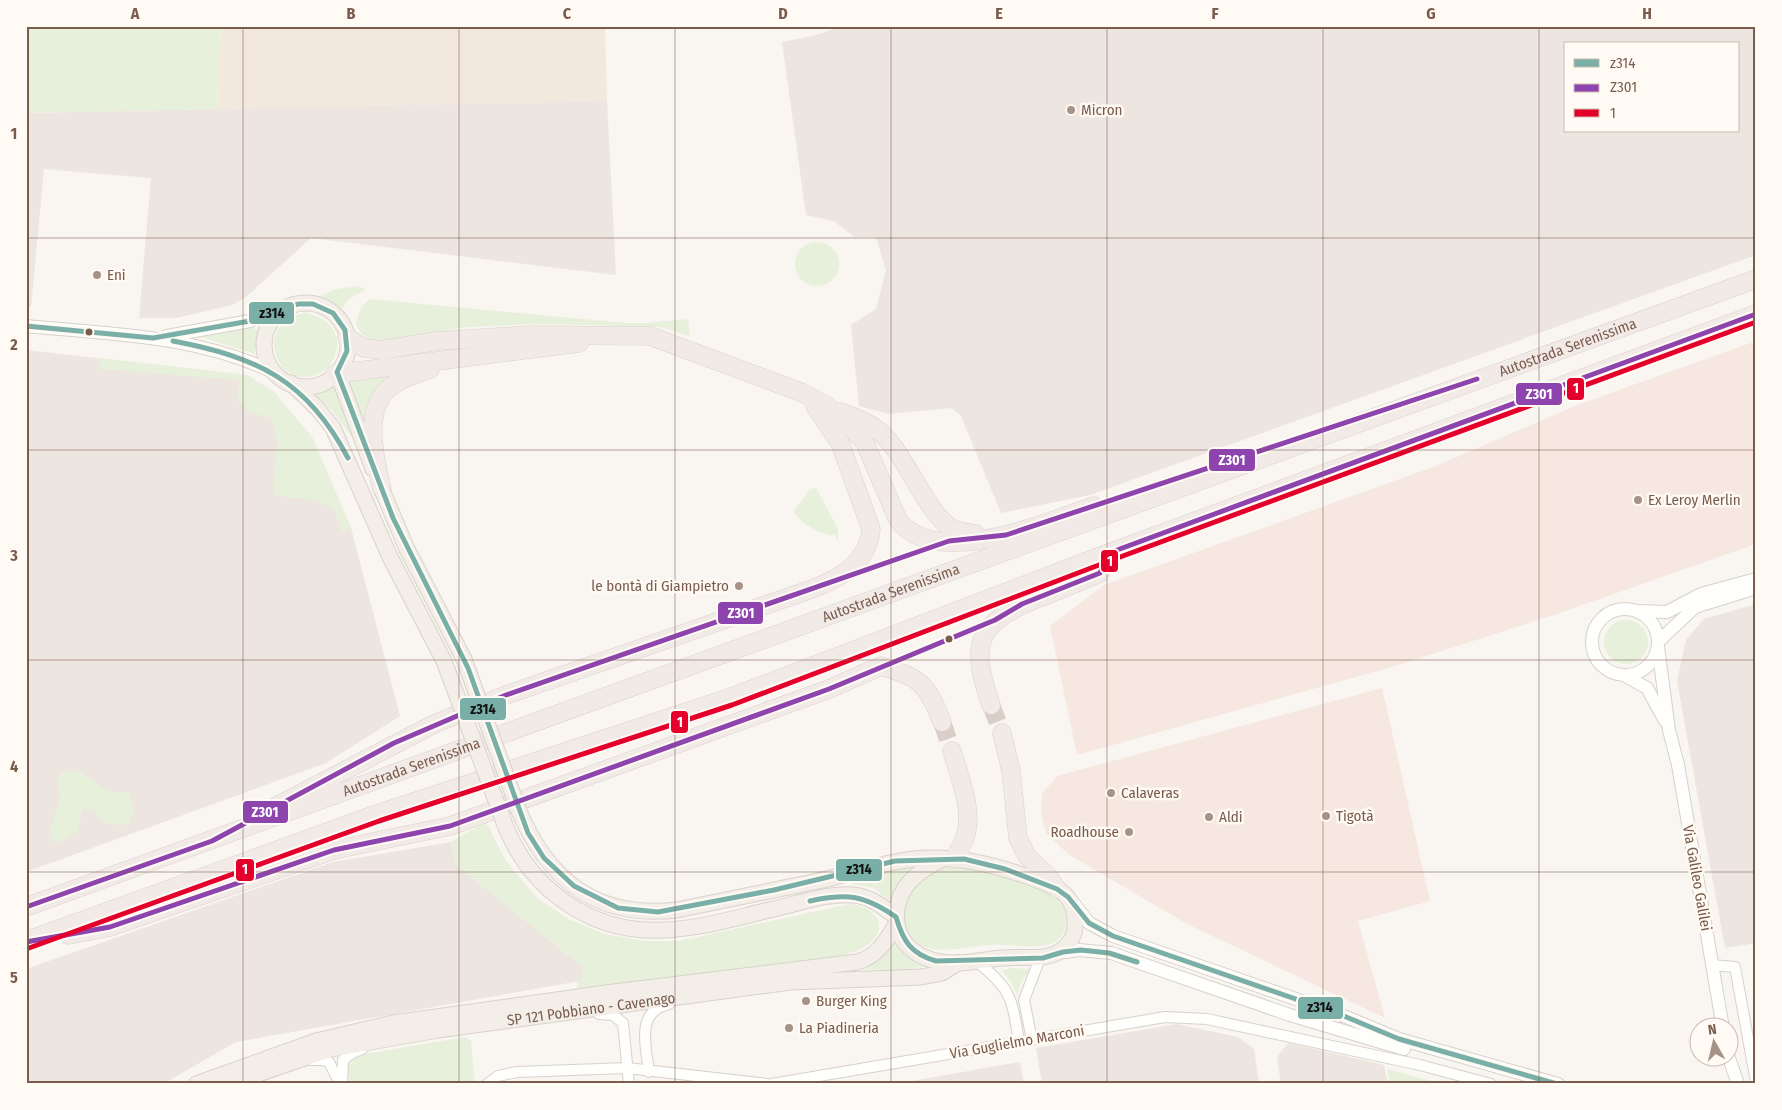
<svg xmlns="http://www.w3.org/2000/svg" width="1782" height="1110" font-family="'Fira Sans Condensed',sans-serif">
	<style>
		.residential { fill: #f2e8de }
		.commercial { fill: #f6e8e1 }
		.industrial { fill: #ede5e0; fill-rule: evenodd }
		.green { fill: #e7f0db }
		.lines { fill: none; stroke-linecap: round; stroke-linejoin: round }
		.motorway-tunnel { stroke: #d9cfc7; stroke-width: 18; stroke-dasharray: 18 9; stroke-linecap: butt }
		.minor-casing { stroke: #d7d1cb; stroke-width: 12 }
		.tertiary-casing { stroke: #d7d1cb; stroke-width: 14 }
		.primary-casing { stroke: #dad1cc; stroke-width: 17 }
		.motorway-casing { stroke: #dad1cc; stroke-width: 19 }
		.minor { stroke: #fefefd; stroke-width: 10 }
		.tertiary { stroke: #fefefd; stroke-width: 12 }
		.primary { stroke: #f3eee8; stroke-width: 15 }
		.motorway { stroke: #f2eae7; stroke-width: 18 }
		.primary-bridge-casing { stroke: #dad1cc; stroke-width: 17; stroke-linecap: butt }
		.primary-bridge { stroke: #f3eee8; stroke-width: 15 }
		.bus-1-casing { stroke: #fffaf3; stroke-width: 9 }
		.bus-2-casing { stroke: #fffaf3; stroke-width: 9 }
		.bus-3-casing { stroke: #fffaf3; stroke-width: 9 }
		.bus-1 { stroke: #79afa6; stroke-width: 5 }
		.bus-2 { stroke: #8e44ad; stroke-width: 5 }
		.bus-3 { stroke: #e4002b; stroke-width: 5 }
		.grid { fill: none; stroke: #7a5c4d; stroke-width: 1; stroke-opacity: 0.55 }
		.poi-dot { fill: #a69286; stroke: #fffaf3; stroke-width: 2 }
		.bus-dot { fill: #7a5c4d; stroke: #fffaf3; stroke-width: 2 }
		.labels { text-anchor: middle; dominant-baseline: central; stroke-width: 5; stroke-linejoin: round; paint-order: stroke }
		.poi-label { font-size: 15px; fill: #7a5c4d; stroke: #fffaf3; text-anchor: start }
		.street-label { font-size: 15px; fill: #7a5c4d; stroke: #fffaf3 }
		.line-badge { stroke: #fffaf3; stroke-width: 2 }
		.badge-label { font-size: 14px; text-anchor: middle; font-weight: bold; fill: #fff }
		.pale-badge-label { font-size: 14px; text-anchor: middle; font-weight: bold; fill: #111 }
		.neatline { fill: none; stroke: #7a5c4d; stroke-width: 2 }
		.grid-label { font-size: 16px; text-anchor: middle; font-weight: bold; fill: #7a5c4d }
	</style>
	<rect width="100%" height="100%" fill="#f9f5f0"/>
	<!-- residential -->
	<path class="residential" d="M 221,26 L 605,26 L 607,101 L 218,109 Z"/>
	<!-- commercial -->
	<g class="commercial">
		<path d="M 1756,341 L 1756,544 L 1554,615 L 1395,666 L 1077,755 L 1050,626 L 1104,585 L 1436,466 L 1577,405 Z"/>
		<path d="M 1382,688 L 1430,901 L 1358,921 L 1385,1018 L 1187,924 L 1068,854 L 1046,833 L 1041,812 L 1042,794 L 1057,776 Z"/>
	</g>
	<!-- industrial -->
	<g class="industrial">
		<path d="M 840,26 L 1756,26 L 1756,255 L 1090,495 L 1001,513 L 961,416 L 952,408 L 888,414 L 859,406 L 851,325 L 876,309 L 886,270 L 876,237 L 854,237 L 834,221 L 806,215 L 782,42 L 817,35 ZM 1566,44 L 1738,44 L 1738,131 L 1566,131 Z"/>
		<path d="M 607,101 L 616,275 L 311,238 L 246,297 L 232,305 L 176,318 L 139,318 L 151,178 L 44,169 L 31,307 L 26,306 L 26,113 Z"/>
		<path d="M 26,350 L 247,375 L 274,392 L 312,437 L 351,528 L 400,716 L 326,763 L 26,872 Z"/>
		<path d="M 1756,604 L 1756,943 L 1725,948 L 1677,681 L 1686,640 L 1704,619 Z"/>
		<path d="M 451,842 L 456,865 L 583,967 L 580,981 L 236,1042 L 163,1084 L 26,1084 L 26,969 L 333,862 Z"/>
		<path d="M 1177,1024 L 1238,1037 L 1254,1049 L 1259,1084 L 1042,1084 L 1036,1048 Z"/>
		<path d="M 1288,1043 L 1384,1065 L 1388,1084 L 1281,1084 L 1277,1057 Z"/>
		<path d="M 1020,1062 L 1024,1084 L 895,1084 Z"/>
	</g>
	<!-- green -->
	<g class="green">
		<path d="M 26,26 L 221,26 L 218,109 L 26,113 Z"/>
		<circle cx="817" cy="264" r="22"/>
		<path d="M 358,286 L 365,289 L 348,300 L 341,310 L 327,299 L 320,296 L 337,289 Z"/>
		<path d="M 370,299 L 626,323 L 647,323 L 688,319 L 690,336 L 660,327 L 537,324 L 468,327 L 381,341 C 368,340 360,336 356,323 L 361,307 Z"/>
		<path d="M 304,313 C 325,316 344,332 335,355 C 332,364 326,371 318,374 C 277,393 251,324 304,313 Z"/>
		<path d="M 252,328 L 258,330 L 255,354 L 201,337 Z"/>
		<path d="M 100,358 L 247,375 L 274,392 L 312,437 L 351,528 L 343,533 L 334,511 L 320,501 L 273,495 L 277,442 L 272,419 L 250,412 L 237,400 L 239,380 L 99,369 Z"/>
		<path d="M 399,372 C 376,385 365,404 365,431 L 346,379 Z"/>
		<path d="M 335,386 L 355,441 L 329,407 L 314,394 Z"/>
		<path d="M 816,488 L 838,529 L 838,541 L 835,535 C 821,536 800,523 794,511 L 810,489 Z"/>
		<circle cx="1626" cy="642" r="22"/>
		<path d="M 77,770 L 109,791 L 129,793 L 135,810 L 128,824 C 111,826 103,826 94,812 L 82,809 C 79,834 78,833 55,844 L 49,831 L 61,797 L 56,782 L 61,773 Z"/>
		<path d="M 486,822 L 506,861 L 535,896 L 568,919 L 605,934 L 644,941 L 679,941 L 849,904 C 864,905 888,916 876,936 C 869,948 851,953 838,957 L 578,989 L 577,982 L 580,981 L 583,967 L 456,865 L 451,842 Z"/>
		<path d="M 910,866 L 911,869 L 902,879 L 891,902 L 874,888 L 853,884 L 852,878 Z"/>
		<path d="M 950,866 L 1004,875 L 1056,897 C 1070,910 1071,937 1050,944 C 1036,949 1008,944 993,945 C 964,945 923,963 907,929 C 903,921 902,912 906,904 C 915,883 928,872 950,866 Z"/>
		<path d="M 894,941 L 905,955 L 931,966 L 898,970 L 859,969 L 882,958 Z"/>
		<path d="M 1011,968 L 1030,969 L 1021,983 L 1017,995 L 1011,982 L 1002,971 Z"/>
		<path d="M 465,1037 L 471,1041 L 475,1084 L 350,1084 L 347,1066 L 359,1055 Z"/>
		<path d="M 1387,1069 L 1442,1084 L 1390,1084 Z"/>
	</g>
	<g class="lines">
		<!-- motorway-tunnel -->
		<g class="motorway-tunnel">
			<path d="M 991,705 L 1002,733"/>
			<path d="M 942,722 L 952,751"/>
		</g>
		<defs>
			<g id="minor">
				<path d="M 976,961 C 1012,989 1012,999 1019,1042"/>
				<path d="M 1712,965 L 1735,967 L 1756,1082"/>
				<path d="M 599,1014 L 613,1015 L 623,1023 L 629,1084"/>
				<path d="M 1032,1040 L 1024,1000 L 1040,958"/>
				<path d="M 311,1060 L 321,1060 L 329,1062 L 339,1082"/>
				<path d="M 649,1072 C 646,1047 635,1011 669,1004"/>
				<path d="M 342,1084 L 343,1060 L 352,1053 L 362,1049"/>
				<path d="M 487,1084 L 498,1076 L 517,1072 L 627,1068 L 767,1084"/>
				<path d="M 772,1084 L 1165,1017 L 1207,1019 L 1420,1065 L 1491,1084"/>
			</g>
			<g id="tertiary">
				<path d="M 26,326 C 111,334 199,335 277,374"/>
				<path d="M 167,336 L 250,321 L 282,311"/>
				<circle cx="1625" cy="642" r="33"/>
				<path d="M 1638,611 L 1667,612 L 1701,594 L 1756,579"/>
				<path d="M 1658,642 L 1695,607 L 1756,588"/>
				<path d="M 1658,647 L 1669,730 L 1678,765 L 1723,1028"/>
				<path d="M 1624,675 L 1647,688 L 1665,721"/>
				<path d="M 1071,900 L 1089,923 L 1113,936 L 1339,1014 L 1399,1039 L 1558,1084"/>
				<path d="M 1058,953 L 1079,950 L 1111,953 L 1290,1015 L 1404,1049"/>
				<path d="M 1729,1058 L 1738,1084"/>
			</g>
			<g id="primary">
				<circle cx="306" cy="345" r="42"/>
				<path d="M 337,372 L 373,469"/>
				<path d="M 291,383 L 317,408 L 333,428 L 364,498"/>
				<path d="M 519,811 C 549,882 598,919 677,910 C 724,900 771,891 818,881 C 844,875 869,867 895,862 C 935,853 978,860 1017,873 C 1032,878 1048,883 1062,892 C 1075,901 1079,926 1071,940 C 1055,965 1026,955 1002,958 C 987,959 972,963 957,963 C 924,964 892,946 897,909 C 900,884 921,869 943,859"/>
				<path d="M 502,817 C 526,886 588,934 663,930 C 700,929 738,917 774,909 C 801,903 832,891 860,896 C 874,899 885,909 896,917"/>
				<path d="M 196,1084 L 316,1041 L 393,1023 L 606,993 L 857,962 C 878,956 886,941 897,923"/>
				<path id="s1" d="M 229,1084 L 331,1049 L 438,1030 L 790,982 L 921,977 L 942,973 L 958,963"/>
			</g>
			<g id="motorway">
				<path d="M 347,338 L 364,348 L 381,350 L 437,341 L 530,335 L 650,336 L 803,393 L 827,406 L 846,422 L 865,443 L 898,520 C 936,570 1047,522 1094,506"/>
				<path d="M 335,374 L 579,343"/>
				<path d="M 841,412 C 854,417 868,422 879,431 C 907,455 926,514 953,529 C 960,532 968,533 976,534"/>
				<path d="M 382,490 C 376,462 362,412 388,389 C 399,379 415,374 430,369"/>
				<path d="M 991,705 C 970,645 975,624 1036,599 C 1057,591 1079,582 1100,573 L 1109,553"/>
				<path d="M 1002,733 L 1011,771 L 1018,838 L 1027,856 L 1049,877 L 1057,889"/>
				<path d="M 952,751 C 959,776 973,808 966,834 C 964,843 958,851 954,859"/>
				<path d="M 269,810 L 434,724 L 506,695 L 786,598 C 821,586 867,573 871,529 L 840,443 L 815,406"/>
				<path id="s2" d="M 26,907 L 1756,279"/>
				<path d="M 69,935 L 110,927 L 334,850 L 450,826 L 829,689 L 881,666 C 920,678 927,683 942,722"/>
				<path d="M 26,941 L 377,814 L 729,698 L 1109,553 L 1756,314"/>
			</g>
		</defs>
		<!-- minor casing -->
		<use href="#minor" class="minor-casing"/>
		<!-- tertiary casing -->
		<use href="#tertiary" class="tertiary-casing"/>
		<!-- primary casing -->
		<use href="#primary" class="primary-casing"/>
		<!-- motorway casing -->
		<use href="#motorway" class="motorway-casing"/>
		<!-- minor -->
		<use href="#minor" class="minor"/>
		<!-- tertiary -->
		<use href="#tertiary" class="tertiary"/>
		<!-- primary -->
		<use href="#primary" class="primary"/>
		<!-- motorway -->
		<use href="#motorway" class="motorway"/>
		<defs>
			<g id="primary-bridge">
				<path d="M 382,490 L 407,549 L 464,659 L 519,811"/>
				<path d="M 364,498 L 390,557 L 444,661 L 502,817"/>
			</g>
		</defs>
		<!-- primary-bridge casing -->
		<use href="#primary-bridge" class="primary-bridge-casing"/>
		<!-- primary-bridge -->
		<use href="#primary-bridge" class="primary-bridge"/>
		<defs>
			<g id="bus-1">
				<path d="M 26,326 L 153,338 L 250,321 L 298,304 L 313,304 L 333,313 L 345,330 L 347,351 L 337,372 L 393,518 L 468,668 L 528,833 L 544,858 L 574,886 L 618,908 L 658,912 L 774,890 L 895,861 L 964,859 L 1005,869 L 1057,889 L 1068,897 L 1089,923 L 1113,936 L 1339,1014 L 1399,1039 L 1557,1084"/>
				<path d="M 173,341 C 257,357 307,380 348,458"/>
				<path d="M 810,901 C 848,893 864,895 896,917 C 903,941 911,954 936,961 L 1043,958 L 1063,952 L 1081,950 L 1109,953 L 1137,962"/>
			</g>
			<g id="bus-2">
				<path d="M 26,907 L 212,841 L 394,743 L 506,695 L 949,541 L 1006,535 L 1477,379"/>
				<path d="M 26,942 L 110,927 L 334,850 L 450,826 L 829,689 L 995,620 L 1022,604 L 1100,573 L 1109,553 L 1756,314"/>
			</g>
			<path id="bus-3" d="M 29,948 L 379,821 L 732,705 L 1112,560 L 1756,322"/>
		</defs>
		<!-- bus-1 casing -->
		<use href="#bus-1" class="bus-1-casing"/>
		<!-- bus-2 casing -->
		<use href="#bus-2" class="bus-2-casing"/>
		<!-- bus-3 casing -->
		<use href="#bus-3" class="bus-3-casing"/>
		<!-- bus-1 -->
		<use href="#bus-1" class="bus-1"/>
		<!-- bus-2 -->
		<use href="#bus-2" class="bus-2"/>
		<!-- bus-3 -->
		<use href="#bus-3" class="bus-3"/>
	</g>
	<!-- grid -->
	<path class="grid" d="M 243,26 L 243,1084M 459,26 L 459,1084M 675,26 L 675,1084M 891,26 L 891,1084M 1107,26 L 1107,1084M 1323,26 L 1323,1084M 1539,26 L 1539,1084M 26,238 L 1756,238M 26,450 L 1756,450M 26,660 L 1756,660M 26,872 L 1756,872"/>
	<!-- markers -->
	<g class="poi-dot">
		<circle cx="1071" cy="110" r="5"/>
		<circle cx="97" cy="275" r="5"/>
		<circle cx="1638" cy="500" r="5"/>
		<circle cx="739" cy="586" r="5"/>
		<circle cx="1111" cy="793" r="5"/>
		<circle cx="1326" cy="816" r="5"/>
		<circle cx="1209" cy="817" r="5"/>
		<circle cx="1129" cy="832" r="5"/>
		<circle cx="806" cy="1001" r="5"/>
		<circle cx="789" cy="1028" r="5"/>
	</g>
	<g class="bus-dot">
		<circle cx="89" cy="332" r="4.5"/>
		<circle cx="949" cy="639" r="4.5"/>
	</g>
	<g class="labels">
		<!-- poi labels -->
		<g class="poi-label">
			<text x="1081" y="110">Micron</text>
			<text x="107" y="275">Eni</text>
			<text x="1648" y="500">Ex Leroy Merlin</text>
			<text x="729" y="586" text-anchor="end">le bontà di Giampietro</text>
			<text x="1121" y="793">Calaveras</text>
			<text x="1336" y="816">Tigotà</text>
			<text x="1219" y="817">Aldi</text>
			<text x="1119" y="832" text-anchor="end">Roadhouse</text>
			<text x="816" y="1001">Burger King</text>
			<text x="799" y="1028">La Piadineria</text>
		</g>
		<!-- street labels -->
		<g class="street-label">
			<text stroke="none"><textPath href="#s2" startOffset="1640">Autostrada Serenissima</textPath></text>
			<text stroke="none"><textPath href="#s2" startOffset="920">Autostrada Serenissima</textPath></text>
			<text stroke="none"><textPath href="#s2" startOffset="410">Autostrada Serenissima</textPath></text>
			<text transform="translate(1697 878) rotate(80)">Via Galileo Galilei</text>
			<text stroke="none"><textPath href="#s1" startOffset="371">SP 121 Pobbiano - Cavenago</textPath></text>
			<text transform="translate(1017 1042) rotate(-10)">Via Guglielmo Marconi</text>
		</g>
	</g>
	<g class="line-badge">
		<rect x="248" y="301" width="47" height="24" rx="5" fill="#79afa6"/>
		<rect x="1566" y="377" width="19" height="24" rx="5" fill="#e4002b"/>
		<rect x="1515" y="382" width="48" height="24" rx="5" fill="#8e44ad"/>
		<rect x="1208" y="448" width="48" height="24" rx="5" fill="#8e44ad"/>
		<rect x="1100" y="549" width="19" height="24" rx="5" fill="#e4002b"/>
		<rect x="717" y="601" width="47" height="24" rx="5" fill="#8e44ad"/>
		<rect x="459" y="697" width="48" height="24" rx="5" fill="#79afa6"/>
		<rect x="670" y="710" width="19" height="24" rx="5" fill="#e4002b"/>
		<rect x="242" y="800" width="47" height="24" rx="5" fill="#8e44ad"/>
		<rect x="835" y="858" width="48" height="24" rx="5" fill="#79afa6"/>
		<rect x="235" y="858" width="20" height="24" rx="5" fill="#e4002b"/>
		<rect x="1297" y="996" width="47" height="24" rx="5" fill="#79afa6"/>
	</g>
	<g class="badge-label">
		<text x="1576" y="393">1</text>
		<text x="1539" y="399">Z301</text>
		<text x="1232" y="465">Z301</text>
		<text x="1110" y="566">1</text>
		<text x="741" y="618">Z301</text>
		<text x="680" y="727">1</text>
		<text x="265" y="817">Z301</text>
		<text x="245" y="874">1</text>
	</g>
	<g class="pale-badge-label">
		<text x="272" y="318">z314</text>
		<text x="483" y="714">z314</text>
		<text x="859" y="874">z314</text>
		<text x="1320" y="1012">z314</text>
	</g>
	<!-- border -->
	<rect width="1782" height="1110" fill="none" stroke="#fffaf3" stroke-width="55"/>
	<!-- legend -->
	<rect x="1564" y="42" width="175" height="90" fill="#fffaf3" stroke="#cabbb1"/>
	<rect x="1574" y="59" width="25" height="8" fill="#79afa6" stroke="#cabbb1"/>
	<text x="1610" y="68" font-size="15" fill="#7a5c4d">z314</text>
	<rect x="1574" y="84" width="25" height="8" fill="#8e44ad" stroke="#cabbb1"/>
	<text x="1610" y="92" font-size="15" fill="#7a5c4d">Z301</text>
	<rect x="1574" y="109" width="25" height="8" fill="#e4002b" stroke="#cabbb1"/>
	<text x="1610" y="118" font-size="15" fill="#7a5c4d">1</text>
	<!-- north arrow -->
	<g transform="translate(1714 1042) rotate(352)"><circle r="24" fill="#fffaf3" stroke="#cabbb1"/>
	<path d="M0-4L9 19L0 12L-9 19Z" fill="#a69286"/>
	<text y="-8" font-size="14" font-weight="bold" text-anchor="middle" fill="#7a5c4d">N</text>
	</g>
	<rect x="28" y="28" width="1726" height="1054" class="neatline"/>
	<g class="grid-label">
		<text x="135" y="19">A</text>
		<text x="351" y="19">B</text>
		<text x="567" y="19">C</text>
		<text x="783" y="19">D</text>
		<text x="999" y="19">E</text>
		<text x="1215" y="19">F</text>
		<text x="1431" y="19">G</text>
		<text x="1647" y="19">H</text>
		<text x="14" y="139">1</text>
		<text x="14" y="350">2</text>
		<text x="14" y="561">3</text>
		<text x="14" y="772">4</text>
		<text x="14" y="983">5</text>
	</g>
</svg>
